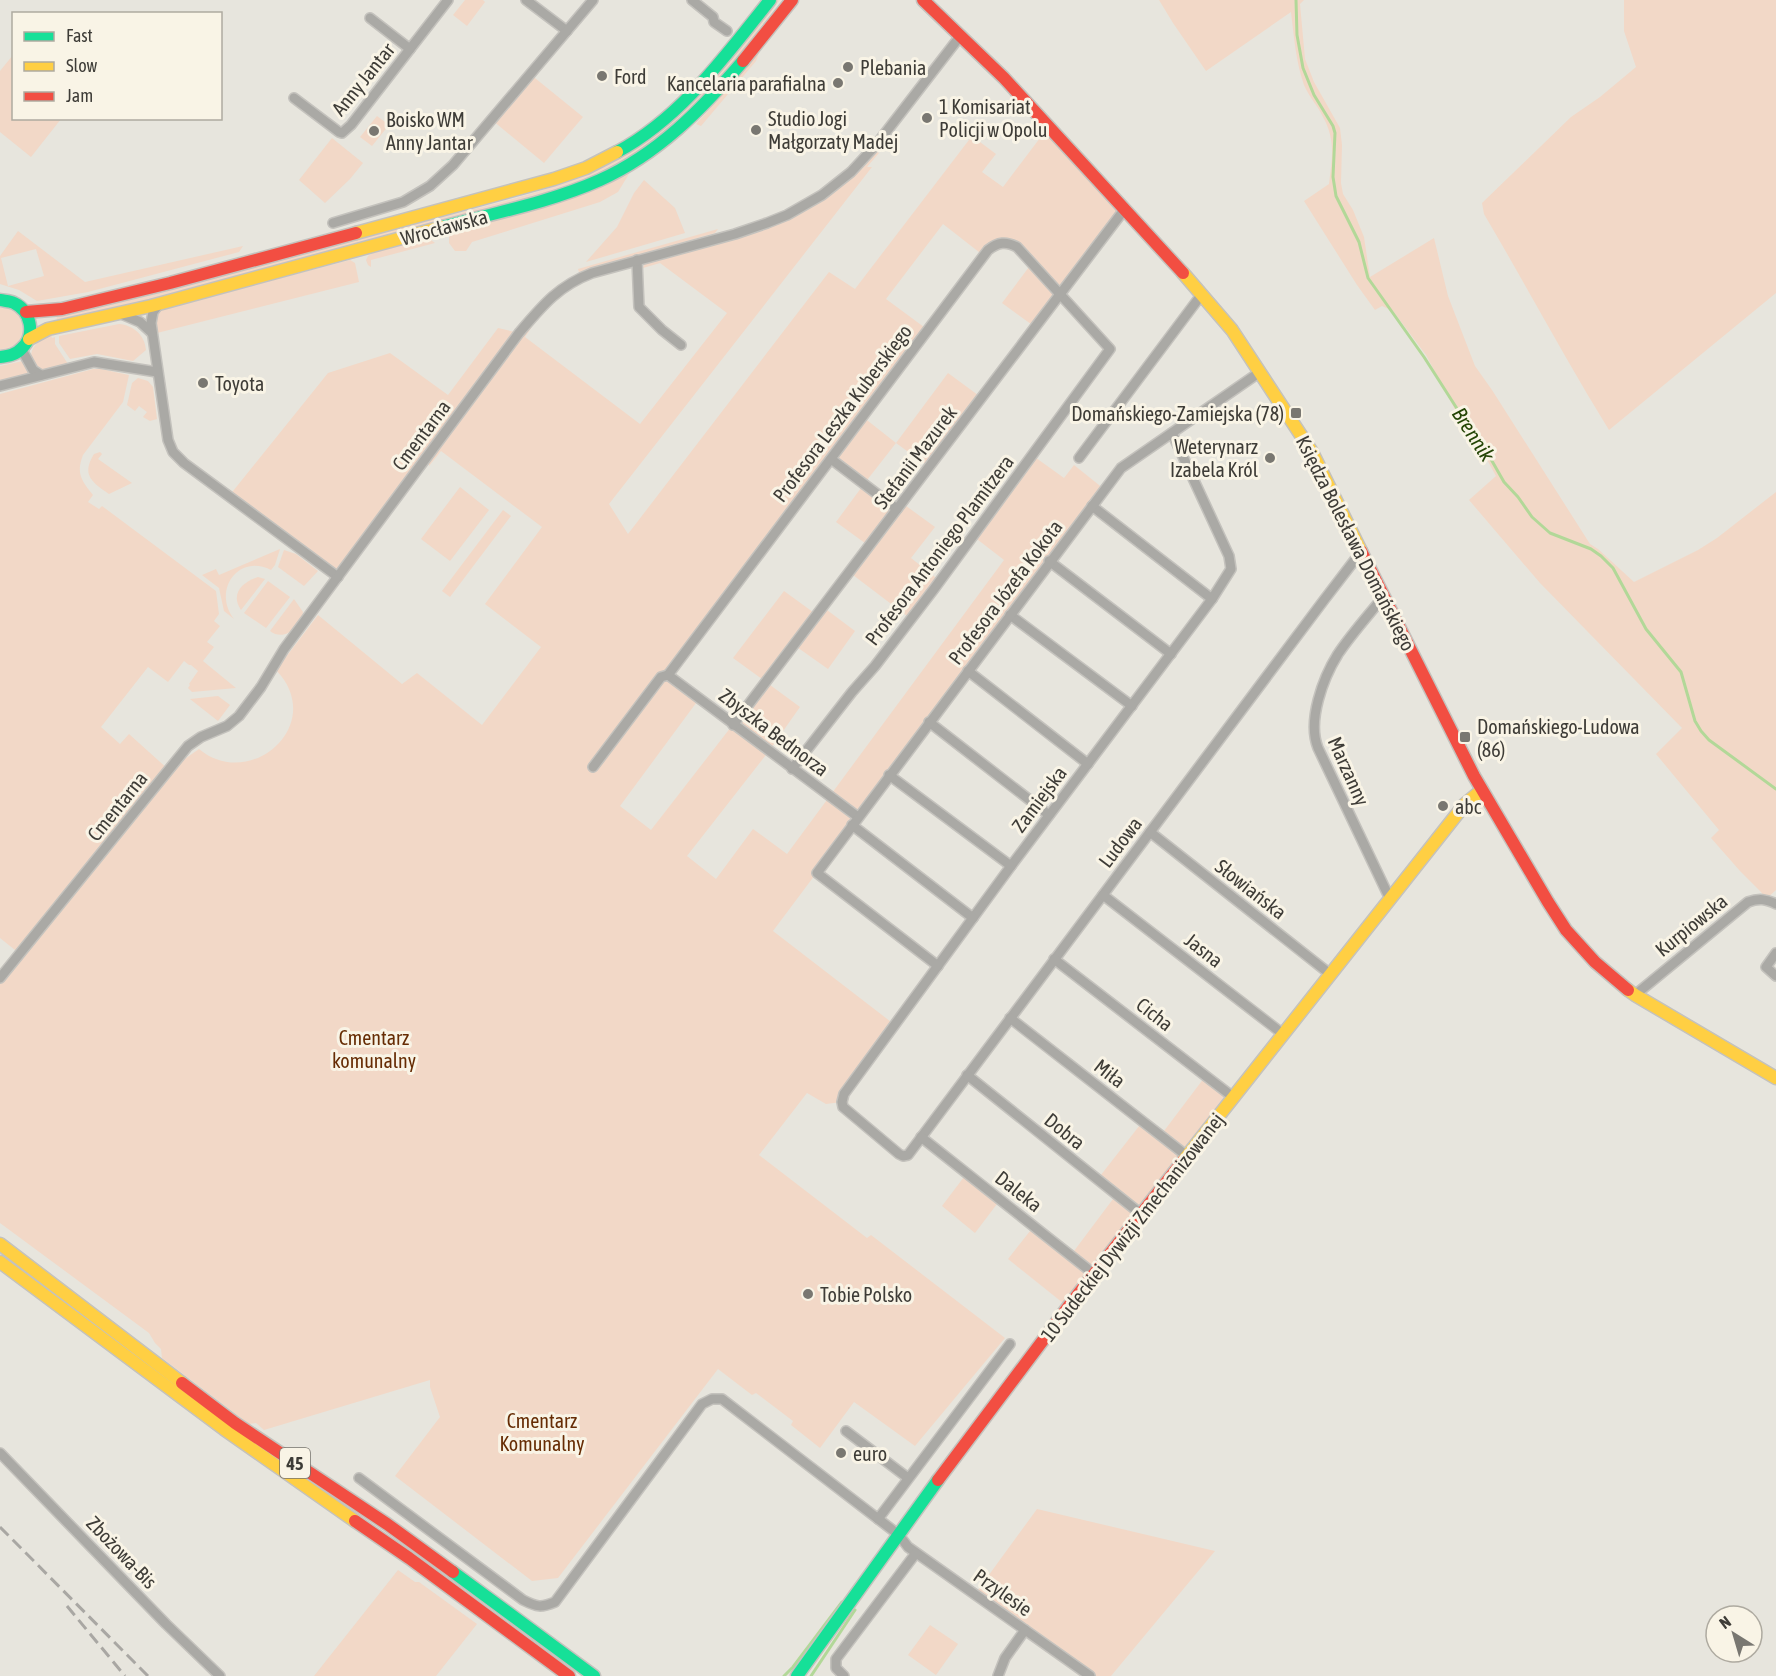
<svg xmlns="http://www.w3.org/2000/svg" width="1776" height="1676" font-family="'Asap Condensed',sans-serif">
	<style>
		.green { fill: #f2d8c7; fill-rule: evenodd }
		.lines { fill: none; stroke-linecap: round; stroke-linejoin: round }
		.stream { stroke: #b2d898; stroke-width: 3 }
		.street-casing { stroke: #c4c2bd; stroke-width: 12 }
		.fast-casing { stroke: #c4c2bd; stroke-width: 15 }
		.slow-casing { stroke: #c4c2bd; stroke-width: 15 }
		.jam-casing { stroke: #c4c2bd; stroke-width: 15 }
		.street { stroke: #aaa9a5; stroke-width: 9 }
		.fast { stroke: #16e098; stroke-width: 12 }
		.slow { stroke: #ffcf43; stroke-width: 12 }
		.jam { stroke: #f24e42; stroke-width: 12 }
		.rail { stroke: #a9a7a3; stroke-width: 3; stroke-dasharray: 12 6; stroke-linecap: butt }
		.poi-dot { fill: #797771; stroke: #f9f4e6; stroke-width: 2 }
		.labels { text-anchor: middle; dominant-baseline: central; stroke-width: 6; stroke-linejoin: round; paint-order: stroke }
		.shield { fill: #f9f4e6; stroke: #76736c; stroke-width: 1.5 }
		.shield-label { font-size: 18px; font-weight: bold; fill: #3e3c37 }
		.poi-label { font-size: 20px; fill: #3e3c37; stroke: #f9f4e6; text-anchor: start }
		.street-label { font-size: 20px; fill: #3e3c37; stroke: #f9f4e6 }
		.park-label { font-size: 20px; fill: #662c04; stroke: #f9f4e6 }
		.water-label { font-size: 21px; font-style: italic; fill: #244506; stroke: #f9f4e6 }
	</style>
	<rect width="100%" height="100%" fill="#e7e5dd"/>
	<!-- green -->
	<g class="green">
		<path d="M 465,0 L 483,0 L 485,2 L 467,26 L 453,15 Z"/>
		<path d="M 778,0 L 780,0 C 740,55 699,114 642,151 C 615,169 584,180 555,191 L 139,302 L 57,320 L 56,314 L 116,303 L 163,292 C 251,267 341,244 430,220 C 501,202 580,186 642,145 C 697,108 739,52 778,0 Z"/>
		<path d="M 1159,0 L 1304,0 L 1300,4 L 1305,59 L 1314,82 L 1340,128 L 1342,145 L 1341,183 L 1343,194 L 1353,210 L 1364,237 L 1370,277 L 1434,238 L 1448,296 L 1475,366 L 1492,390 L 1590,544 L 1598,549 L 1634,582 L 1698,550 L 1717,538 L 1776,492 L 1776,890 L 1766,899 L 1761,892 L 1740,871 L 1711,838 L 1719,830 L 1656,754 L 1682,728 L 1540,583 L 1469,500 L 1496,476 L 1480,447 L 1460,419 L 1426,355 L 1393,311 L 1382,306 L 1375,310 L 1357,285 L 1304,201 L 1329,184 C 1332,159 1336,140 1323,117 C 1318,106 1309,97 1304,85 C 1296,62 1294,37 1291,12 L 1206,71 L 1173,23 Z"/>
		<path d="M 1624,0 L 1776,0 L 1776,293 L 1609,430 C 1565,359 1526,285 1484,214 L 1482,203 L 1571,117 L 1600,97 L 1636,67 L 1624,31 Z"/>
		<path d="M 761,47 L 756,61 L 701,126 L 696,124 L 716,102 Z"/>
		<path d="M 13,55 L 14,118 L 61,119 L 31,157 L 0,132 L 0,71 Z"/>
		<path d="M 530,74 L 583,117 L 544,163 L 492,120 Z"/>
		<path d="M 377,116 L 389,125 L 372,146 L 360,137 Z"/>
		<path d="M 1049,126 L 1124,210 L 1035,327 L 1002,303 L 1032,263 L 1007,242 L 984,256 L 943,224 L 886,299 L 928,330 L 863,417 L 896,443 L 948,373 L 982,398 L 929,467 L 896,443 L 864,484 L 897,509 L 902,503 L 935,527 L 911,558 L 940,581 L 911,619 L 849,572 L 869,546 L 836,522 L 864,484 L 831,459 L 668,675 L 699,699 L 620,806 L 651,830 L 766,682 L 733,658 L 784,591 L 817,615 L 823,607 L 855,631 L 828,669 L 794,645 L 766,682 L 800,707 L 769,751 L 687,856 L 716,879 L 753,829 L 787,854 L 1004,560 L 973,536 L 1032,455 L 1064,478 L 1074,465 L 1104,489 L 773,931 L 895,1025 L 842,1102 L 826,1104 L 807,1093 L 759,1155 L 867,1238 L 871,1235 L 1005,1338 L 915,1446 L 854,1402 L 820,1448 L 791,1425 L 793,1421 L 756,1393 L 752,1395 L 718,1369 L 558,1578 L 532,1581 L 395,1476 L 440,1417 L 430,1387 L 430,1380 L 264,1430 L 256,1423 L 249,1424 L 162,1358 L 161,1349 L 155,1343 L 149,1333 L 0,1223 L 0,979 L 20,954 L 0,938 L 0,394 L 93,369 L 101,369 L 129,375 L 123,402 L 83,455 C 76,473 81,480 93,495 L 88,502 L 99,509 L 102,506 L 216,591 L 219,614 L 214,621 L 220,626 L 207,642 L 214,647 L 203,661 L 236,688 L 192,692 L 188,688 L 190,685 L 189,684 L 198,671 L 191,665 L 189,665 L 184,661 L 168,682 L 148,667 L 101,727 L 120,744 L 129,734 L 169,770 L 199,749 C 250,792 328,724 276,670 L 318,615 L 402,684 L 417,673 L 482,725 L 541,647 L 485,604 L 542,527 L 441,451 L 429,466 L 429,463 L 439,449 L 436,446 L 338,577 L 229,496 L 328,373 L 390,353 L 448,395 L 498,328 L 519,333 L 523,336 L 542,312 L 525,337 L 640,424 L 727,313 L 660,263 L 643,268 L 644,264 L 787,215 L 851,172 L 862,169 L 877,152 L 879,153 L 867,167 L 872,167 L 609,504 L 628,534 L 829,272 L 855,289 L 972,136 L 996,154 L 982,172 L 1003,187 Z"/>
		<path d="M 332,138 L 363,163 L 350,179 L 325,203 L 299,180 Z"/>
		<path d="M 629,174 L 618,192 L 600,202 L 472,242 L 466,251 L 455,251 L 449,243 L 449,234 L 452,232 C 512,216 573,203 629,174 Z"/>
		<path d="M 644,180 L 675,208 L 685,233 L 586,262 L 617,227 L 634,193 Z"/>
		<path d="M 718,229 L 715,233 L 579,272 L 578,269 Z"/>
		<path d="M 18,231 L 85,282 L 243,246 L 239,252 L 88,292 L 37,301 L 19,290 L 0,284 L 0,256 ZM 36,249 L 44,276 L 8,286 L 1,258 Z"/>
		<path d="M 425,239 L 431,240 L 435,243 L 371,260 L 371,267 L 368,265 L 366,260 L 368,256 L 373,253 Z"/>
		<path d="M 350,260 L 355,263 L 359,282 L 157,333 L 155,316 L 162,309 Z"/>
		<path d="M 0,308 C 30,307 30,350 0,349 Z"/>
		<path d="M 119,324 C 133,325 145,335 146,350 L 133,361 L 97,354 L 70,359 L 59,343 L 59,336 Z"/>
		<path d="M 51,333 L 52,338 L 55,337 L 55,344 L 68,364 C 61,366 54,369 48,370 C 43,370 38,368 35,364 C 24,351 40,339 51,333 Z"/>
		<path d="M 23,361 L 30,374 L 0,382 L 0,366 Z"/>
		<path d="M 138,378 L 148,381 L 153,387 L 157,419 L 150,421 L 143,417 L 147,412 L 139,406 L 135,411 L 127,405 L 132,383 Z"/>
		<path d="M 100,452 L 102,454 L 98,459 L 132,483 L 109,494 C 92,482 81,475 94,454 Z"/>
		<path d="M 460,487 L 489,510 L 450,561 L 421,539 Z"/>
		<path d="M 503,510 L 511,516 L 450,597 L 442,591 Z"/>
		<path d="M 280,549 L 275,565 L 271,570 C 238,553 212,591 234,619 L 224,611 L 219,588 L 202,575 L 216,569 L 219,575 Z"/>
		<path d="M 284,550 L 296,554 L 318,571 L 304,586 L 278,567 Z"/>
		<path d="M 258,577 L 265,579 L 241,610 C 230,594 242,582 258,577 Z"/>
		<path d="M 268,581 L 290,597 L 266,628 L 244,613 Z"/>
		<path d="M 294,599 L 303,612 C 301,627 284,642 270,631 Z"/>
		<path d="M 218,696 L 230,705 L 218,721 L 190,699 Z"/>
		<path d="M 1204,1078 L 1224,1097 L 1134,1212 L 1094,1274 L 1068,1307 L 1008,1259 L 1034,1226 L 1071,1255 L 1116,1195 L 1097,1180 L 1143,1121 L 1161,1135 Z"/>
		<path d="M 967,1173 L 1000,1200 L 975,1233 L 942,1206 Z"/>
		<path d="M 1037,1509 L 1215,1551 L 1111,1676 L 1090,1676 L 975,1594 Z"/>
		<path d="M 398,1570 L 415,1582 L 419,1582 L 477,1624 L 436,1676 L 314,1676 Z"/>
		<path d="M 930,1625 L 958,1644 L 936,1675 L 908,1655 Z"/>
	</g>
	<g class="lines">
		<!-- stream -->
		<g class="stream">
			<path d="M 1296,0 L 1297,35 L 1303,68 L 1314,95 L 1333,126 L 1335,133 L 1333,177 L 1336,196 L 1359,242 L 1368,278 L 1424,357 L 1463,418 L 1480,440 L 1504,482 L 1518,497 L 1532,517 L 1550,533 L 1591,549 L 1601,556 L 1613,568 L 1646,629 L 1681,672 L 1695,721 L 1701,731 L 1709,740 L 1776,789"/>
			<path d="M 784,1676 L 793,1667 L 842,1602"/>
			<path d="M 811,1676 L 855,1610"/>
		</g>
		<defs>
			<g id="street">
				<path d="M 526,0 L 567,31"/>
				<path d="M 692,0 L 713,17 L 714,22 L 727,31"/>
				<path d="M 370,18 L 410,49"/>
				<path d="M 294,98 L 339,132 L 342,133 L 351,125 L 448,0"/>
				<path d="M 333,223 L 403,202 L 430,186 L 453,165 L 593,0"/>
				<path d="M 637,260 L 639,307 L 662,330 L 681,345"/>
				<path d="M 159,304 L 153,312 L 151,323 L 168,440 L 173,452 L 184,463 L 338,577"/>
				<path d="M 119,313 L 140,322 L 152,333"/>
				<path d="M 22,350 L 33,370 L 41,375"/>
				<path d="M 0,386 L 94,362 L 157,372"/>
				<path d="M 1172,433 L 1229,556 L 1231,569 L 1212,599 L 1011,866 L 844,1094 L 842,1102 L 843,1107 L 899,1154 L 903,1156 L 908,1155 L 1324,600 L 1357,557 L 1363,553"/>
				<path d="M 1079,458 L 1202,294"/>
				<path d="M 831,459 L 897,509"/>
				<path d="M 1092,506 L 1212,599"/>
				<path d="M 1049,561 L 1171,654"/>
				<path d="M 1385,598 L 1379,602 C 1365,619 1350,636 1338,654 C 1323,678 1307,721 1318,748 L 1390,899"/>
				<path d="M 1010,615 L 1132,706"/>
				<path d="M 968,671 L 1088,764"/>
				<path d="M 668,675 L 988,250 C 998,242 1006,241 1017,247 L 1110,349 L 934,589 L 875,666 L 852,692 L 792,769"/>
				<path d="M 668,675 L 858,817"/>
				<path d="M 929,722 L 1049,815"/>
				<path d="M 733,725 L 1124,210"/>
				<path d="M 593,767 L 661,677 L 668,675"/>
				<path d="M 889,775 L 1011,866"/>
				<path d="M 852,825 L 973,918"/>
				<path d="M 1150,832 L 1330,974"/>
				<path d="M 1103,895 L 1283,1034"/>
				<path d="M 1776,953 L 1766,967 L 1776,976"/>
				<path d="M 1054,959 L 1233,1097"/>
				<path d="M 938,966 L 817,873 L 1121,468 L 1260,372"/>
				<path d="M 0,978 L 188,746 L 201,737 L 227,726 L 239,716 L 261,687 L 284,649 L 519,333 C 542,306 558,286 592,273 L 735,234 L 767,223 L 787,215 L 822,195 L 851,172 L 876,145 L 961,35"/>
				<path d="M 1635,995 L 1748,902 C 1759,898 1766,899 1776,904"/>
				<path d="M 1010,1018 L 1187,1156"/>
				<path d="M 967,1075 L 1141,1214"/>
				<path d="M 921,1137 L 1094,1274"/>
				<path d="M 846,1431 L 908,1478"/>
				<path d="M 0,1453 L 166,1624 L 220,1676"/>
				<path d="M 359,1478 L 523,1600 C 537,1607 541,1608 555,1602 L 702,1404 L 712,1399 L 722,1399 L 899,1535 L 908,1547 L 1090,1676"/>
				<path d="M 878,1519 L 1010,1344"/>
				<path d="M 844,1676 L 836,1668 L 836,1659 L 916,1553"/>
				<path d="M 998,1676 L 1005,1658 L 1025,1630"/>
			</g>
			<g id="fast">
				<path d="M 617,152 C 681,118 726,55 770,0"/>
				<path d="M 442,227 C 494,213 551,202 600,180 C 658,154 702,109 743,61"/>
				<path d="M 0,300 C 5,301 10,301 14,303 C 31,311 36,335 22,348 C 16,355 8,356 0,357"/>
				<path d="M 453,1572 L 594,1676"/>
				<path d="M 797,1676 L 938,1480"/>
			</g>
			<g id="slow">
				<path d="M 356,233 L 554,179 L 586,168 L 617,152"/>
				<path d="M 1183,273 L 1232,330 L 1312,452 L 1361,551"/>
				<path d="M 29,339 L 48,329 L 151,306 L 442,227"/>
				<path d="M 1628,990 L 1635,995 L 1776,1078"/>
				<path d="M 1183,1161 L 1465,804 L 1482,790"/>
				<path d="M 0,1244 L 182,1383"/>
				<path d="M 0,1262 L 224,1429 L 355,1521"/>
			</g>
			<g id="jam">
				<path d="M 923,0 L 1004,78 L 1183,273"/>
				<path d="M 743,61 L 792,0"/>
				<path d="M 26,312 L 62,309 L 170,283 L 356,233"/>
				<path d="M 1361,551 L 1474,776 L 1548,902 L 1566,930 L 1595,962 L 1628,990"/>
				<path d="M 182,1383 L 235,1423 L 387,1524 L 453,1572"/>
				<path d="M 938,1480 L 1068,1307 L 1183,1161"/>
				<path d="M 355,1521 L 409,1558 L 569,1676"/>
			</g>
		</defs>
		<!-- street casing -->
		<use href="#street" class="street-casing"/>
		<!-- fast casing -->
		<use href="#fast" class="fast-casing"/>
		<!-- slow casing -->
		<use href="#slow" class="slow-casing"/>
		<!-- jam casing -->
		<use href="#jam" class="jam-casing"/>
		<!-- street -->
		<use href="#street" class="street"/>
		<!-- fast -->
		<use href="#fast" class="fast"/>
		<!-- slow -->
		<use href="#slow" class="slow"/>
		<!-- jam -->
		<use href="#jam" class="jam"/>
		<!-- rail -->
		<g class="rail">
			<path d="M 0,1527 L 148,1676"/>
			<path d="M 67,1606 L 125,1676"/>
		</g>
	</g>
	<!-- markers -->
	<g class="poi-dot">
		<circle cx="848" cy="67" r="6"/>
		<circle cx="602" cy="76" r="6"/>
		<circle cx="838" cy="83" r="6"/>
		<circle cx="927" cy="118" r="6"/>
		<circle cx="756" cy="130" r="6"/>
		<circle cx="374" cy="131" r="6"/>
		<circle cx="203" cy="383" r="6"/>
		<rect x="1290" y="407" width="12" height="12" rx="3"/>
		<circle cx="1270" cy="458" r="6"/>
		<rect x="1459" y="731" width="12" height="12" rx="3"/>
		<circle cx="1443" cy="806" r="6"/>
		<circle cx="808" cy="1294" r="6"/>
		<circle cx="841" cy="1453" r="6"/>
	</g>
	<g class="labels">
		<!-- shield labels -->
		<rect class="shield" x="280" y="1448" width="30" height="30" rx="4.5"/>
		<g class="shield-label">
			<text x="295" y="1463">45</text>
		</g>
		<!-- poi labels -->
		<g class="poi-label">
			<text x="860" y="67">Plebania</text>
			<text x="614" y="76">Ford</text>
			<text x="826" y="83" text-anchor="end">Kancelaria parafialna</text>
			<text x="939" y="106">1 Komisariat<tspan x="939" dy="23">Policji w Opolu</tspan></text>
			<text x="768" y="118">Studio Jogi<tspan x="768" dy="23">Małgorzaty Madej</tspan></text>
			<text x="386" y="119">Boisko WM<tspan x="386" dy="23">Anny Jantar</tspan></text>
			<text x="215" y="383">Toyota</text>
			<text x="1284" y="413" text-anchor="end">Domańskiego-Zamiejska (78)</text>
			<text x="1258" y="446" text-anchor="end">Weterynarz<tspan x="1258" dy="23">Izabela Król</tspan></text>
			<text x="1477" y="726">Domańskiego-Ludowa<tspan x="1477" dy="23">(86)</tspan></text>
			<text x="1455" y="806">abc</text>
			<text x="820" y="1294">Tobie Polsko</text>
			<text x="853" y="1453">euro</text>
		</g>
		<!-- street labels -->
		<g class="street-label">
			<text transform="translate(363 79) rotate(-51)">Anny Jantar</text>
			<text transform="translate(444 227) rotate(-15)">Wrocławska</text>
			<text transform="translate(842 413) rotate(-53)">Profesora Leszka Kuberskiego</text>
			<text transform="translate(421 435) rotate(-53)">Cmentarna</text>
			<text transform="translate(915 457) rotate(-53)">Stefanii Mazurek</text>
			<text transform="translate(1356 543) rotate(63)">Księdza Bolesława Domańskiego</text>
			<text transform="translate(939 550) rotate(-53)">Profesora Antoniego Plamitzera</text>
			<text transform="translate(1005 592) rotate(-53)">Profesora Józefa Kokota</text>
			<text transform="translate(774 732) rotate(37)">Zbyszka Bednorza</text>
			<text transform="translate(1349 771) rotate(66)">Marzanny</text>
			<text transform="translate(1039 799) rotate(-53)">Zamiejska</text>
			<text transform="translate(117 806) rotate(-51)">Cmentarna</text>
			<text transform="translate(1120 842) rotate(-53)">Ludowa</text>
			<text transform="translate(1251 889) rotate(38)">Słowiańska</text>
			<text transform="translate(1691 925) rotate(-39)">Kurpiowska</text>
			<text transform="translate(1204 950) rotate(38)">Jasna</text>
			<text transform="translate(1155 1014) rotate(38)">Cicha</text>
			<text transform="translate(1110 1073) rotate(38)">Miła</text>
			<text transform="translate(1065 1131) rotate(39)">Dobra</text>
			<text transform="translate(1019 1191) rotate(38)">Daleka</text>
			<text transform="translate(1132 1227) rotate(-52)">10 Sudeckiej Dywizji Zmechanizowanej</text>
			<text transform="translate(122 1552) rotate(46)">Zbożowa-Bis</text>
			<text transform="translate(1003 1592) rotate(35)">Przylesie</text>
		</g>
		<!-- park labels -->
		<g class="park-label">
			<text x="374" y="1037">Cmentarz<tspan x="374" dy="23">komunalny</tspan></text>
			<text x="542" y="1420">Cmentarz<tspan x="542" dy="23">Komunalny</tspan></text>
		</g>
		<!-- water labels -->
		<g class="water-label">
			<text transform="translate(1474 434) rotate(57)">Brennik</text>
		</g>
	</g>
	<!-- legend -->
	<rect x="12" y="12" width="210" height="108" fill="#f9f4e6" stroke="#aeaaa0" stroke-width="1.5"/>
	<rect x="24" y="32" width="30" height="9" fill="#16e098" stroke="#aeaaa0" stroke-width="1.5"/>
	<text x="66" y="42" font-size="18" fill="#3e3c37">Fast</text>
	<rect x="24" y="62" width="30" height="9" fill="#ffcf43" stroke="#aeaaa0" stroke-width="1.5"/>
	<text x="66" y="72" font-size="18" fill="#3e3c37">Slow</text>
	<rect x="24" y="92" width="30" height="9" fill="#f24e42" stroke="#aeaaa0" stroke-width="1.5"/>
	<text x="66" y="102" font-size="18" fill="#3e3c37">Jam</text>
	<!-- north arrow -->
	<g transform="translate(1734 1634) rotate(323)"><circle r="28" fill="#f9f4e6" stroke="#aeaaa0" stroke-width="1.5"/>
	<path d="M0-4.5L10 22L0 15L-10 22Z" fill="#797771"/>
	<text y="-9" font-size="16" font-weight="bold" text-anchor="middle" fill="#3e3c37">N</text>
	</g>
</svg>
